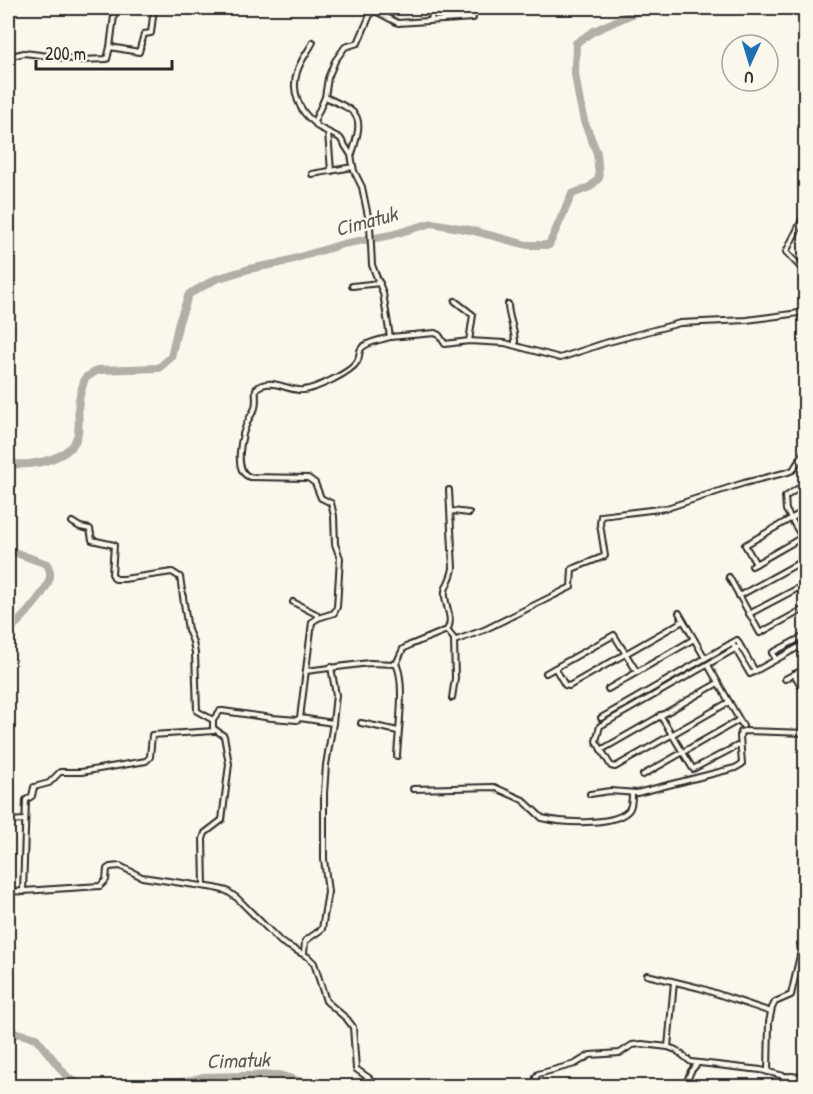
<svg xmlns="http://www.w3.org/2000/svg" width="813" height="1094" font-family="'Patrick Hand',sans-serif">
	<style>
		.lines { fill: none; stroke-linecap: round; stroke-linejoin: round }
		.river { stroke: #b1afa7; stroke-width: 8 }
		.street-casing { stroke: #2b2b2b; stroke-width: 8 }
		.street { stroke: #fbf7ec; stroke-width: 4 }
		.labels { text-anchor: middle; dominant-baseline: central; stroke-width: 4.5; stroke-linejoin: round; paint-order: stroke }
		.water-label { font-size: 21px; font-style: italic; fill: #5a5956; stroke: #fbf7ec }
	</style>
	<rect width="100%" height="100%" fill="#fbf7ec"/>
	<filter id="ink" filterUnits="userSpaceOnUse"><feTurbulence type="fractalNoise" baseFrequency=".0167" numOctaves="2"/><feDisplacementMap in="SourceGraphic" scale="12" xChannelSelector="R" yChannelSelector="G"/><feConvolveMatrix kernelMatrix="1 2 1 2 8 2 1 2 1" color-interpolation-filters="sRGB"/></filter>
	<g filter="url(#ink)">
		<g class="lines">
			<!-- river -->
			<g class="river">
				<path d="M 8,463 C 30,467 73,460 78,433 C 80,422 77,411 79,400 C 80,393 83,385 85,378 L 98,370 L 159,368 L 171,357 L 179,322 L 189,294 L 216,279 L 249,269 L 280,263 L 343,244 L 391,235 L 432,223 L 470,230 L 527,245 L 549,245 L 572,194 L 590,187 L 599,178 L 597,153 L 584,121 L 579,98 L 575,74 L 576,43 L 594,31 L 645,8"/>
				<path d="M 8,550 L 47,564 C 48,567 50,569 50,573 C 52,588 19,622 8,631"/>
				<path d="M 8,1041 L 16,1033 L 36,1038 L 68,1078 L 84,1086"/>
				<path d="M 169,1086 L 203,1077 L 245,1076 L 279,1075 L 306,1083 L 307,1086"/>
			</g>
			<defs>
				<g id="street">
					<path d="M 373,10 L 398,23 L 473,18"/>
					<path d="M 431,20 L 433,8"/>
					<path d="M 313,42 C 308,52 300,61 297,72 C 291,90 299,112 314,122"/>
					<path d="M 110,47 L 115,8"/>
					<path d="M 8,57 L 24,53 L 81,60 L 107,59 L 110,47 L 139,52 L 144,34 L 151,33 L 154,8"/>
					<path d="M 325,97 C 361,113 364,115 352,154"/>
					<path d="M 328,133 L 331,171"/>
					<path d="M 312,174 L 353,167"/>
					<path d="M 806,212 L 786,252 L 806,273"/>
					<path d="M 801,268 L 806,259"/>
					<path d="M 352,286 L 380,283"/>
					<path d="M 455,301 L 473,315 L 469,341"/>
					<path d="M 508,304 C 508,318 516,331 515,345"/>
					<path d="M 390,337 L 435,333 L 439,335 L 445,344 L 469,341 L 505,343 L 560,358 L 605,343 L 680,323 L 747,320 L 806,312"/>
					<path d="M 797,489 L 785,497 L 786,510 L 806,544"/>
					<path d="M 452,511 L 469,513"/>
					<path d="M 72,522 L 80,527 L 90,529 L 92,540 L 114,545 L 112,574 L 115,579 L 124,579 L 172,572 L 180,577 L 188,630 L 193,642 L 195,653 L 197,711 L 213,720"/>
					<path d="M 756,564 L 745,545 L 806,510"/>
					<path d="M 752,566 L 806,535"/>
					<path d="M 729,577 L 760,633 L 806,608"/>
					<path d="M 739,596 L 806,559"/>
					<path d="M 293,602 L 316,614 L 318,618"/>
					<path d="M 679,613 L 705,658"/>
					<path d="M 749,614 L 806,584"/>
					<path d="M 447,630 L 455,640"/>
					<path d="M 732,643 L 750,674 L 806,643"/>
					<path d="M 776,659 L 772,653 L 806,635"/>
					<path d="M 396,664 L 403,649 L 410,645 L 447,630 C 455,618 443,604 445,591 C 447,583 452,577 453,568 L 449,490"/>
					<path d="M 708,665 L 743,726"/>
					<path d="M 555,668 L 565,685 L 569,686 L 683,621"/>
					<path d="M 306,671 L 369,663 L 396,664 C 406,682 398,733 397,756"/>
					<path d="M 546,673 L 614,635 L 637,672"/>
					<path d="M 794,674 L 806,694"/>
					<path d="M 785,679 L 806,668"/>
					<path d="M 608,689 L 694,639"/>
					<path d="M 452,698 L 455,678 L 454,641 L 484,630 L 571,587 L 572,569 L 605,556 L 600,524 L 601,516 L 667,508 L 744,483 L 788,472 L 793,470 L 806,449"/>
					<path d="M 729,702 L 615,767 L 611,766 L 596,741 L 600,726 L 740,646"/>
					<path d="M 660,715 L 693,769 L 737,746"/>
					<path d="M 300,718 L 333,723"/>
					<path d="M 601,718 L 737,640 L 755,671"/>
					<path d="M 361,723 L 398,731"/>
					<path d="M 601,750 L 718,683"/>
					<path d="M 643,775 L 739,720"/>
					<path d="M 413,789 L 494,787 L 523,800 L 542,818 C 562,823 611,826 627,812 C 632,808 632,800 632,794"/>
					<path d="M 590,794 L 610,791 L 637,793 L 735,768 L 742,764 L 740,736 L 741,732 L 744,731 L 806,733"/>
					<path d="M 8,821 L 25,820"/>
					<path d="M 204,886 L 203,839 L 205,833 L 222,820 L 229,764 L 224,736 L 213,728 L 213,720 L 220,711 L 223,711 L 272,718 L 297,720 L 300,718 L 312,622 L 318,618 L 334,613 L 337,607 L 340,558 L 335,544 L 334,516 L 331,503 L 321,498 L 315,483 L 308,478 L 250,477 C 232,472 242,433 248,421 C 250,416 253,413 255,408 C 257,401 255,395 256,389 C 270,376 289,392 304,390 C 317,388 350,373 357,362 C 361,356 357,350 364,346 C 371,341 381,340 390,337 L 383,293 L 372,265 L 370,226 L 362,187 L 354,171 L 351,155 L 340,138 L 318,127 L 314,122 L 325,97 L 328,78 L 335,61 L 345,47 L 358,43 L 373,8"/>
					<path d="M 8,892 L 100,886 L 106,880 L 107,869 L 110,867 L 120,866 L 142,877 L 215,888 L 227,891 L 237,898 L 281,942 L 308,957 L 314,963 L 326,1001 L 347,1019 L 353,1027 L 356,1069 L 369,1078 L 375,1086"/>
					<path d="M 23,892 L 26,800 L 32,796 L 34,787 L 49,783 L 60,772 L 81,772 L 146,761 L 150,757 L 152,735 L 214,731"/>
					<path d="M 304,954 L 305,941 L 322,929 L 328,892 L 324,859 L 324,793 L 326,765 L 333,723 L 336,695 L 331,667"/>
					<path d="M 647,975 L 700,988 L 771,1012"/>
					<path d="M 668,1047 L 674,982"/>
					<path d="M 768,1072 L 769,1022 L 772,1008 L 775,1002 L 791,995 L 801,951 L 800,944"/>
					<path d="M 535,1086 L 536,1077 L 538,1074 L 575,1064 L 590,1055 L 620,1053 L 632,1045 L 642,1044 L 668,1047 L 676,1050 L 691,1062 L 761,1070 L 784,1076 L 806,1077"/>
					<path d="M 685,1086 L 691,1071 L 698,1063"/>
					<path d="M 789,1086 L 792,1076"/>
				</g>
			</defs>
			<!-- street casing -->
			<use href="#street" class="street-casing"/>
			<!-- street -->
			<use href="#street" class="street"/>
		</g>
	</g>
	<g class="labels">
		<!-- water labels -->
		<g class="water-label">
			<text transform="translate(366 221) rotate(-15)">Cimatuk</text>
			<text transform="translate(238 1060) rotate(-2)">Cimatuk</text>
		</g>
	</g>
	<!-- margin -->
	<rect width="813" height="1094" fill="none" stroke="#fbf7ec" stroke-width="30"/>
	<rect x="15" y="15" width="783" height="1064" fill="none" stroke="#2b2b2b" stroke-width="2" filter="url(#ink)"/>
	<!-- north arrow -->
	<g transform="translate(750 63) rotate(184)"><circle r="28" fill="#fbf7ec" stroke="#a8a59f" stroke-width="1.5"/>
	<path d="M0-4.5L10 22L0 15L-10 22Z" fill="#1f6fb2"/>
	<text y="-9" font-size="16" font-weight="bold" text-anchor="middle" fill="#2b2b2b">U</text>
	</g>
	<!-- scale -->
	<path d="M36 60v9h136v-9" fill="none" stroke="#2b2b2b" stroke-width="3"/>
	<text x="45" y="60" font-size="18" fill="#2b2b2b" stroke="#fbf7ec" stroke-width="4.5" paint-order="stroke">200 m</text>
</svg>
